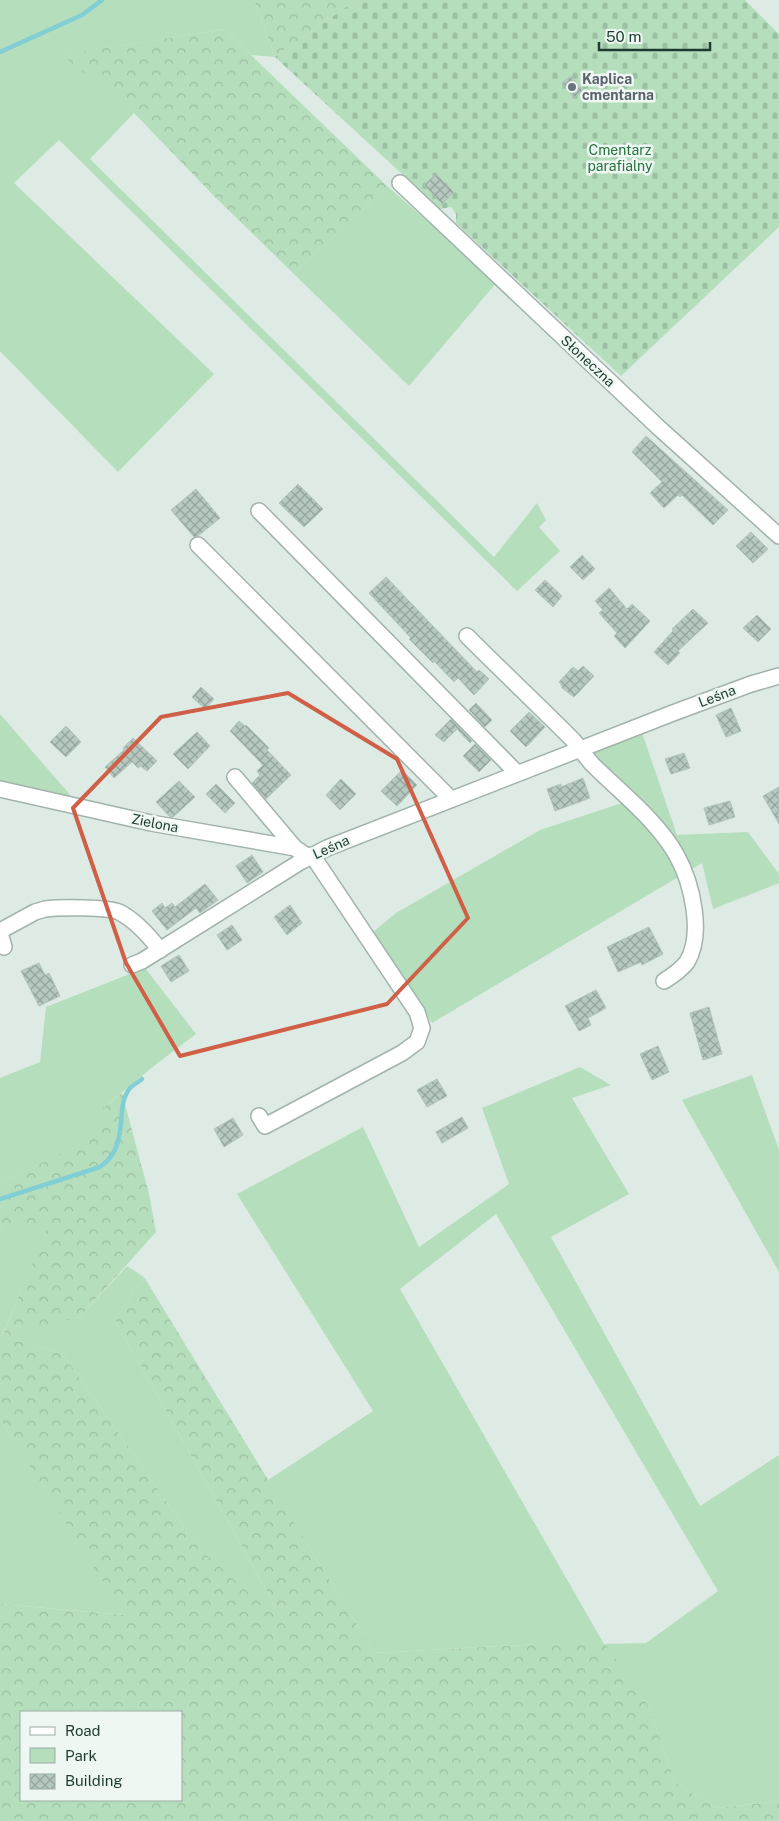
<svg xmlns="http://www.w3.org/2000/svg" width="779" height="1821" font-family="'Public Sans',sans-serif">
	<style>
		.green { fill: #b5debc; fill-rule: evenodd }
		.forest { fill: url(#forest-crowns); fill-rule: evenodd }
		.cemetery { fill: url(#cemetery-stones) }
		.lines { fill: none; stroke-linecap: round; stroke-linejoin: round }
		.stream { stroke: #81ced4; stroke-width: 4.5 }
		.building { fill: url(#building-cross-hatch); stroke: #b0c5ba }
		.minor-casing { stroke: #a1b3ab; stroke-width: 18 }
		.minor { stroke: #fff; stroke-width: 15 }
		.marked { fill: none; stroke: #cf5f47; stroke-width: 4; stroke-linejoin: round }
		.worship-dot { fill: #6b7280; stroke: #eef7f2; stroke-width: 2 }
		.labels { text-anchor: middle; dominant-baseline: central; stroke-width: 5; stroke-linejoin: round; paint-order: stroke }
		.worship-label { font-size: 14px; font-weight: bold; fill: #5b616d; stroke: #eef7f2; text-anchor: start }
		.park-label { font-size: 14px; fill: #26743e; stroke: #eef7f2 }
		.street-label { font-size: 14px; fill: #1e3b31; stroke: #eef7f2 }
	</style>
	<defs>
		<pattern id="forest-crowns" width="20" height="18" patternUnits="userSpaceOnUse" patternTransform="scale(1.25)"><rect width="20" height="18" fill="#b5debc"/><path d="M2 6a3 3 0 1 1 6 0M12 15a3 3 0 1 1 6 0" fill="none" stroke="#9bbfa2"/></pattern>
		<pattern id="cemetery-stones" width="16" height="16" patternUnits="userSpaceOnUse" patternTransform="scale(1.25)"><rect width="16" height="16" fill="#b5debc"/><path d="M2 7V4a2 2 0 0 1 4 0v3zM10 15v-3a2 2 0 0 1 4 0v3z" fill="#9bbfa2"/></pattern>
		<pattern id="building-cross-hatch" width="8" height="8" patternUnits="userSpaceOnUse" patternTransform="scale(1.25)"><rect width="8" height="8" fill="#b6c8bf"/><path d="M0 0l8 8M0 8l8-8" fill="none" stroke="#93a49c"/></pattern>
	</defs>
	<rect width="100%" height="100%" fill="#deebe4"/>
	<!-- green -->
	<g class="green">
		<path d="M 0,0 L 254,0 L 275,57 L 251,55 L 225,29 L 63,55 L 134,113 L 90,159 L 494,557 L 537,503 L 546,520 L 539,527 L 560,551 L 517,591 L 59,140 L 14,183 L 214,374 L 118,472 L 0,351 Z"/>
		<path d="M 387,186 L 497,282 L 409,386 L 294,274 Z"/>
		<path d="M 0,714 L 71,796 L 0,783 Z"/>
		<path d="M 638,721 L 677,835 L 748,832 L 779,874 L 779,883 L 713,909 L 702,863 L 432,1023 L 372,933 L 396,913 L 540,830 L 622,803 L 583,742 Z"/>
		<path d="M 145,968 L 196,1034 L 155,1065 L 103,1108 L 103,1134 L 0,1183 L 0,1078 L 40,1062 L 46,1007 Z"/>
		<path d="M 580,1067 L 611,1085 L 572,1098 L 629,1194 L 551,1237 L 700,1506 L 779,1455 L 779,1801 L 716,1808 L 675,1782 L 649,1707 L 604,1644 L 538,1644 L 374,1653 L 268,1480 L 373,1411 L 237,1194 L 363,1127 L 419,1247 L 509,1184 L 482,1108 ZM 496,1214 L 718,1591 L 646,1643 L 604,1644 L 400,1289 Z"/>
		<path d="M 752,1075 L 779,1150 L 779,1272 L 682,1100 Z"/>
		<path d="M 4,1226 L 49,1226 L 2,1336 L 80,1317 L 127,1266 L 144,1277 L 115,1320 L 288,1629 L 199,1548 L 63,1354 L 2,1337 L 0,1338 L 0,1230 Z"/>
		<path d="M 0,1419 L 125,1615 L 0,1604 Z"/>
	</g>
	<!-- forest -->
	<g class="forest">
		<path d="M 254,0 L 356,0 L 275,57 Z"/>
		<path d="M 225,29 L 251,55 L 387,186 L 294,274 L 212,194 L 134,113 L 62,55 Z"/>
		<path d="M 122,1093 L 149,1194 L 156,1232 L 80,1317 L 3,1337 L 63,1354 L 199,1548 L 287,1627 L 115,1320 L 144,1277 L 374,1653 L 538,1644 L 605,1644 L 649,1707 L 675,1782 L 716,1808 L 779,1801 L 779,1821 L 0,1821 L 0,1604 L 124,1615 L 0,1419 L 0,1338 L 2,1337 L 48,1226 L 4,1226 L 0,1230 L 0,1183 L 102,1134 L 103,1108 ZM 21,1712 L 181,1712 L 181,1800 L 21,1800 Z"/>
	</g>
	<!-- cemetery -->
	<path class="cemetery" d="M 356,0 L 745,0 L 779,34 L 779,227 L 621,376 L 456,223 L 456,214 L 451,207 L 440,209 L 275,57 Z"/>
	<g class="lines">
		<!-- stream -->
		<g class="stream">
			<path d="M 0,52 L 82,15 L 102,0"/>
			<path d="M 0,1199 L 100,1167 C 132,1144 113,1109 130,1088 C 133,1085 139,1082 142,1079"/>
		</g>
	</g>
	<!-- building -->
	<g class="building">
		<path d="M 571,76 L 583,91 L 574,98 L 562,83 Z"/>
		<path d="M 436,174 L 454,192 L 442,204 L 424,185 Z"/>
		<path d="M 646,436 L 728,510 L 713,525 L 682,495 L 680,497 L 678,495 L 664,508 L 650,493 L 662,482 L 632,452 Z"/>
		<path d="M 298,484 L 323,509 L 304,527 L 279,503 Z"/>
		<path d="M 196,489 L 220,518 L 198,536 L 194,537 L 171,510 Z"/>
		<path d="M 751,532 L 768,549 L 753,563 L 736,546 Z"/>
		<path d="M 582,555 L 595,569 L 583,580 L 570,567 Z"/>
		<path d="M 386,577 L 477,672 L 479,670 L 489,679 L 474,695 L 458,678 L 454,682 L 434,661 L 433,663 L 409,639 L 411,638 L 369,593 Z"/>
		<path d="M 545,580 L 562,596 L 553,607 L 535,590 Z"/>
		<path d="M 609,588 L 627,609 L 632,604 L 650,621 L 625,648 L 614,636 L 617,633 L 599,613 L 603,610 L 595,601 Z"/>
		<path d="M 693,609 L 708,623 L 678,651 L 680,653 L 668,665 L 654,652 L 673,631 L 672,629 Z"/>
		<path d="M 757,615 L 771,629 L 758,642 L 743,628 Z"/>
		<path d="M 583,666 L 594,676 L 574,697 L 562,688 L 562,686 L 559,682 L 573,667 L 578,671 Z"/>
		<path d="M 201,687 L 214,699 L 205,709 L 192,697 Z"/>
		<path d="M 476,703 L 492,720 L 485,727 L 469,710 Z"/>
		<path d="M 731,708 L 741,731 L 726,737 L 716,715 Z"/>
		<path d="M 529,712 L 545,727 L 526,747 L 510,731 Z"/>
		<path d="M 451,719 L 472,741 L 470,743 L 457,729 L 444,742 L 435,735 Z"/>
		<path d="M 239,721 L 245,726 L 246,725 L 269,748 L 267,750 L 291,775 L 266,799 L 252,783 L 260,775 L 257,771 L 263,765 L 230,731 Z"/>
		<path d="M 66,726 L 81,742 L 66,757 L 50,742 Z"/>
		<path d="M 197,732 L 210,746 L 188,769 L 173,754 Z"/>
		<path d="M 133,738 L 157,761 L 147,771 L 141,766 L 138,768 L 132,762 L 114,778 L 105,767 L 124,750 L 123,748 Z"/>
		<path d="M 475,744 L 491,760 L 479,772 L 463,756 Z"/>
		<path d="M 684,753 L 690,768 L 671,774 L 665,759 Z"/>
		<path d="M 402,770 L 417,785 L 397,806 L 381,791 Z"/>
		<path d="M 583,778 L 590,798 L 555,811 L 547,789 L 561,784 L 561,787 Z"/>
		<path d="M 341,779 L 356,794 L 340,810 L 326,795 Z"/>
		<path d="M 179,781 L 195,797 L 173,817 L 170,817 L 156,802 Z"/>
		<path d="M 216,784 L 235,803 L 225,813 L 206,794 Z"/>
		<path d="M 779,787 L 779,824 L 763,796 Z"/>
		<path d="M 730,801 L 735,817 L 709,825 L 704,808 Z"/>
		<path d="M 252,855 L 263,872 L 247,883 L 236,866 Z"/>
		<path d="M 205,884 L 218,900 L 200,913 L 196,908 L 167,930 L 152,911 L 162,903 L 165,908 L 172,903 L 175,907 Z"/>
		<path d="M 290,905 L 302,923 L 287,935 L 274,917 Z"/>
		<path d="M 232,925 L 242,940 L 227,950 L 217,935 Z"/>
		<path d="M 649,927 L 663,954 L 642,965 L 641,962 L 618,972 L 607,947 Z"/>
		<path d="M 179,955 L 189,971 L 171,982 L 161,966 Z"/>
		<path d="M 39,963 L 45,975 L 49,973 L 60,996 L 39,1006 L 21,971 Z"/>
		<path d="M 596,990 L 606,1008 L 588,1018 L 591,1025 L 579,1031 L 565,1006 Z"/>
		<path d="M 709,1007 L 722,1054 L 703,1060 L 690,1013 Z"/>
		<path d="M 658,1046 L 669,1072 L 652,1080 L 640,1054 Z"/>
		<path d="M 437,1079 L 447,1096 L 427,1107 L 417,1090 Z"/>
		<path d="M 462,1117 L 468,1128 L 442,1143 L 436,1132 Z"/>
		<path d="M 233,1118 L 243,1135 L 224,1147 L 214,1129 Z"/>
	</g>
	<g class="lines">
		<defs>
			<g id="minor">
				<path d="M 400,183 L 658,427 L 779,536"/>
				<path d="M 259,511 L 517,773"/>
				<path d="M 198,545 L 451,799"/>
				<path d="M 467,636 C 502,671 538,705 573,740 C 580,748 585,756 592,764 C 620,792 658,821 677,856 C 692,883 704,934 687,962 C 681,970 672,976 664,981"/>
				<path d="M 235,777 L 295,848"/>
				<path d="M 0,789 L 151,823 L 295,848 L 308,857"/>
				<path d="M 0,931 L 35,912 L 45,909 C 59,907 108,907 119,912 C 135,920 150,937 160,950"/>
				<path d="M 0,933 L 4,947"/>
				<path d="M 132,965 L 142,961 L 300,862 L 327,848 L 673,713 L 751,684 L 779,676"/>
				<path d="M 259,1116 L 265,1126 L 402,1053 L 417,1042 L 422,1028 L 417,1012 L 312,855"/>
			</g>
		</defs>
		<!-- minor casing -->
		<use href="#minor" class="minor-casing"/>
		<!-- minor -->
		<use href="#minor" class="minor"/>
	</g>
	<!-- marked area -->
	<path class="marked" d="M 288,693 L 397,759 L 468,918 L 387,1004 L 180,1056 L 126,963 L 73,808 L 161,717 Z"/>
	<!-- markers -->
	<circle class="worship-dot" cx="572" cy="87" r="5"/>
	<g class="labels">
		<!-- worship labels -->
		<g class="worship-label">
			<text x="582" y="79">Kaplica<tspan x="582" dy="16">cmentarna</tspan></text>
		</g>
		<!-- park labels -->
		<g class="park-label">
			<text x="620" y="150">Cmentarz<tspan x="620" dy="16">parafialny</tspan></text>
		</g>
		<!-- street labels -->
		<g class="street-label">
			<text transform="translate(588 361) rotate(43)">Słoneczna</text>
			<text transform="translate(717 696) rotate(-21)">Leśna</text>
			<text transform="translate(155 823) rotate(11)">Zielona</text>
			<text transform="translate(331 847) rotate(-24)">Leśna</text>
		</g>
	</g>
	<!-- legend -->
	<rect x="20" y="1711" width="162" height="90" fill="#eef7f2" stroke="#9baca5"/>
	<rect x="30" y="1727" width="25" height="8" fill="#ffffff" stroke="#9baca5"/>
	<text x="65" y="1736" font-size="15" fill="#1e3b31">Road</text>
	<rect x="30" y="1748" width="25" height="15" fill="#b5debc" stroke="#9baca5"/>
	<text x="65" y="1761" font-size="15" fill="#1e3b31">Park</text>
	<rect x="30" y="1774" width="25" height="15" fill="url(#building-cross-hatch)" stroke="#9baca5"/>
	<text x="65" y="1786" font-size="15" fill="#1e3b31">Building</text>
	<!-- scale -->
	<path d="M599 42v8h111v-8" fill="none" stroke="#1e3b31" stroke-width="2.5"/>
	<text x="606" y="42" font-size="15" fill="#1e3b31" stroke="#eef7f2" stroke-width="4" paint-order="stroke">50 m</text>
</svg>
